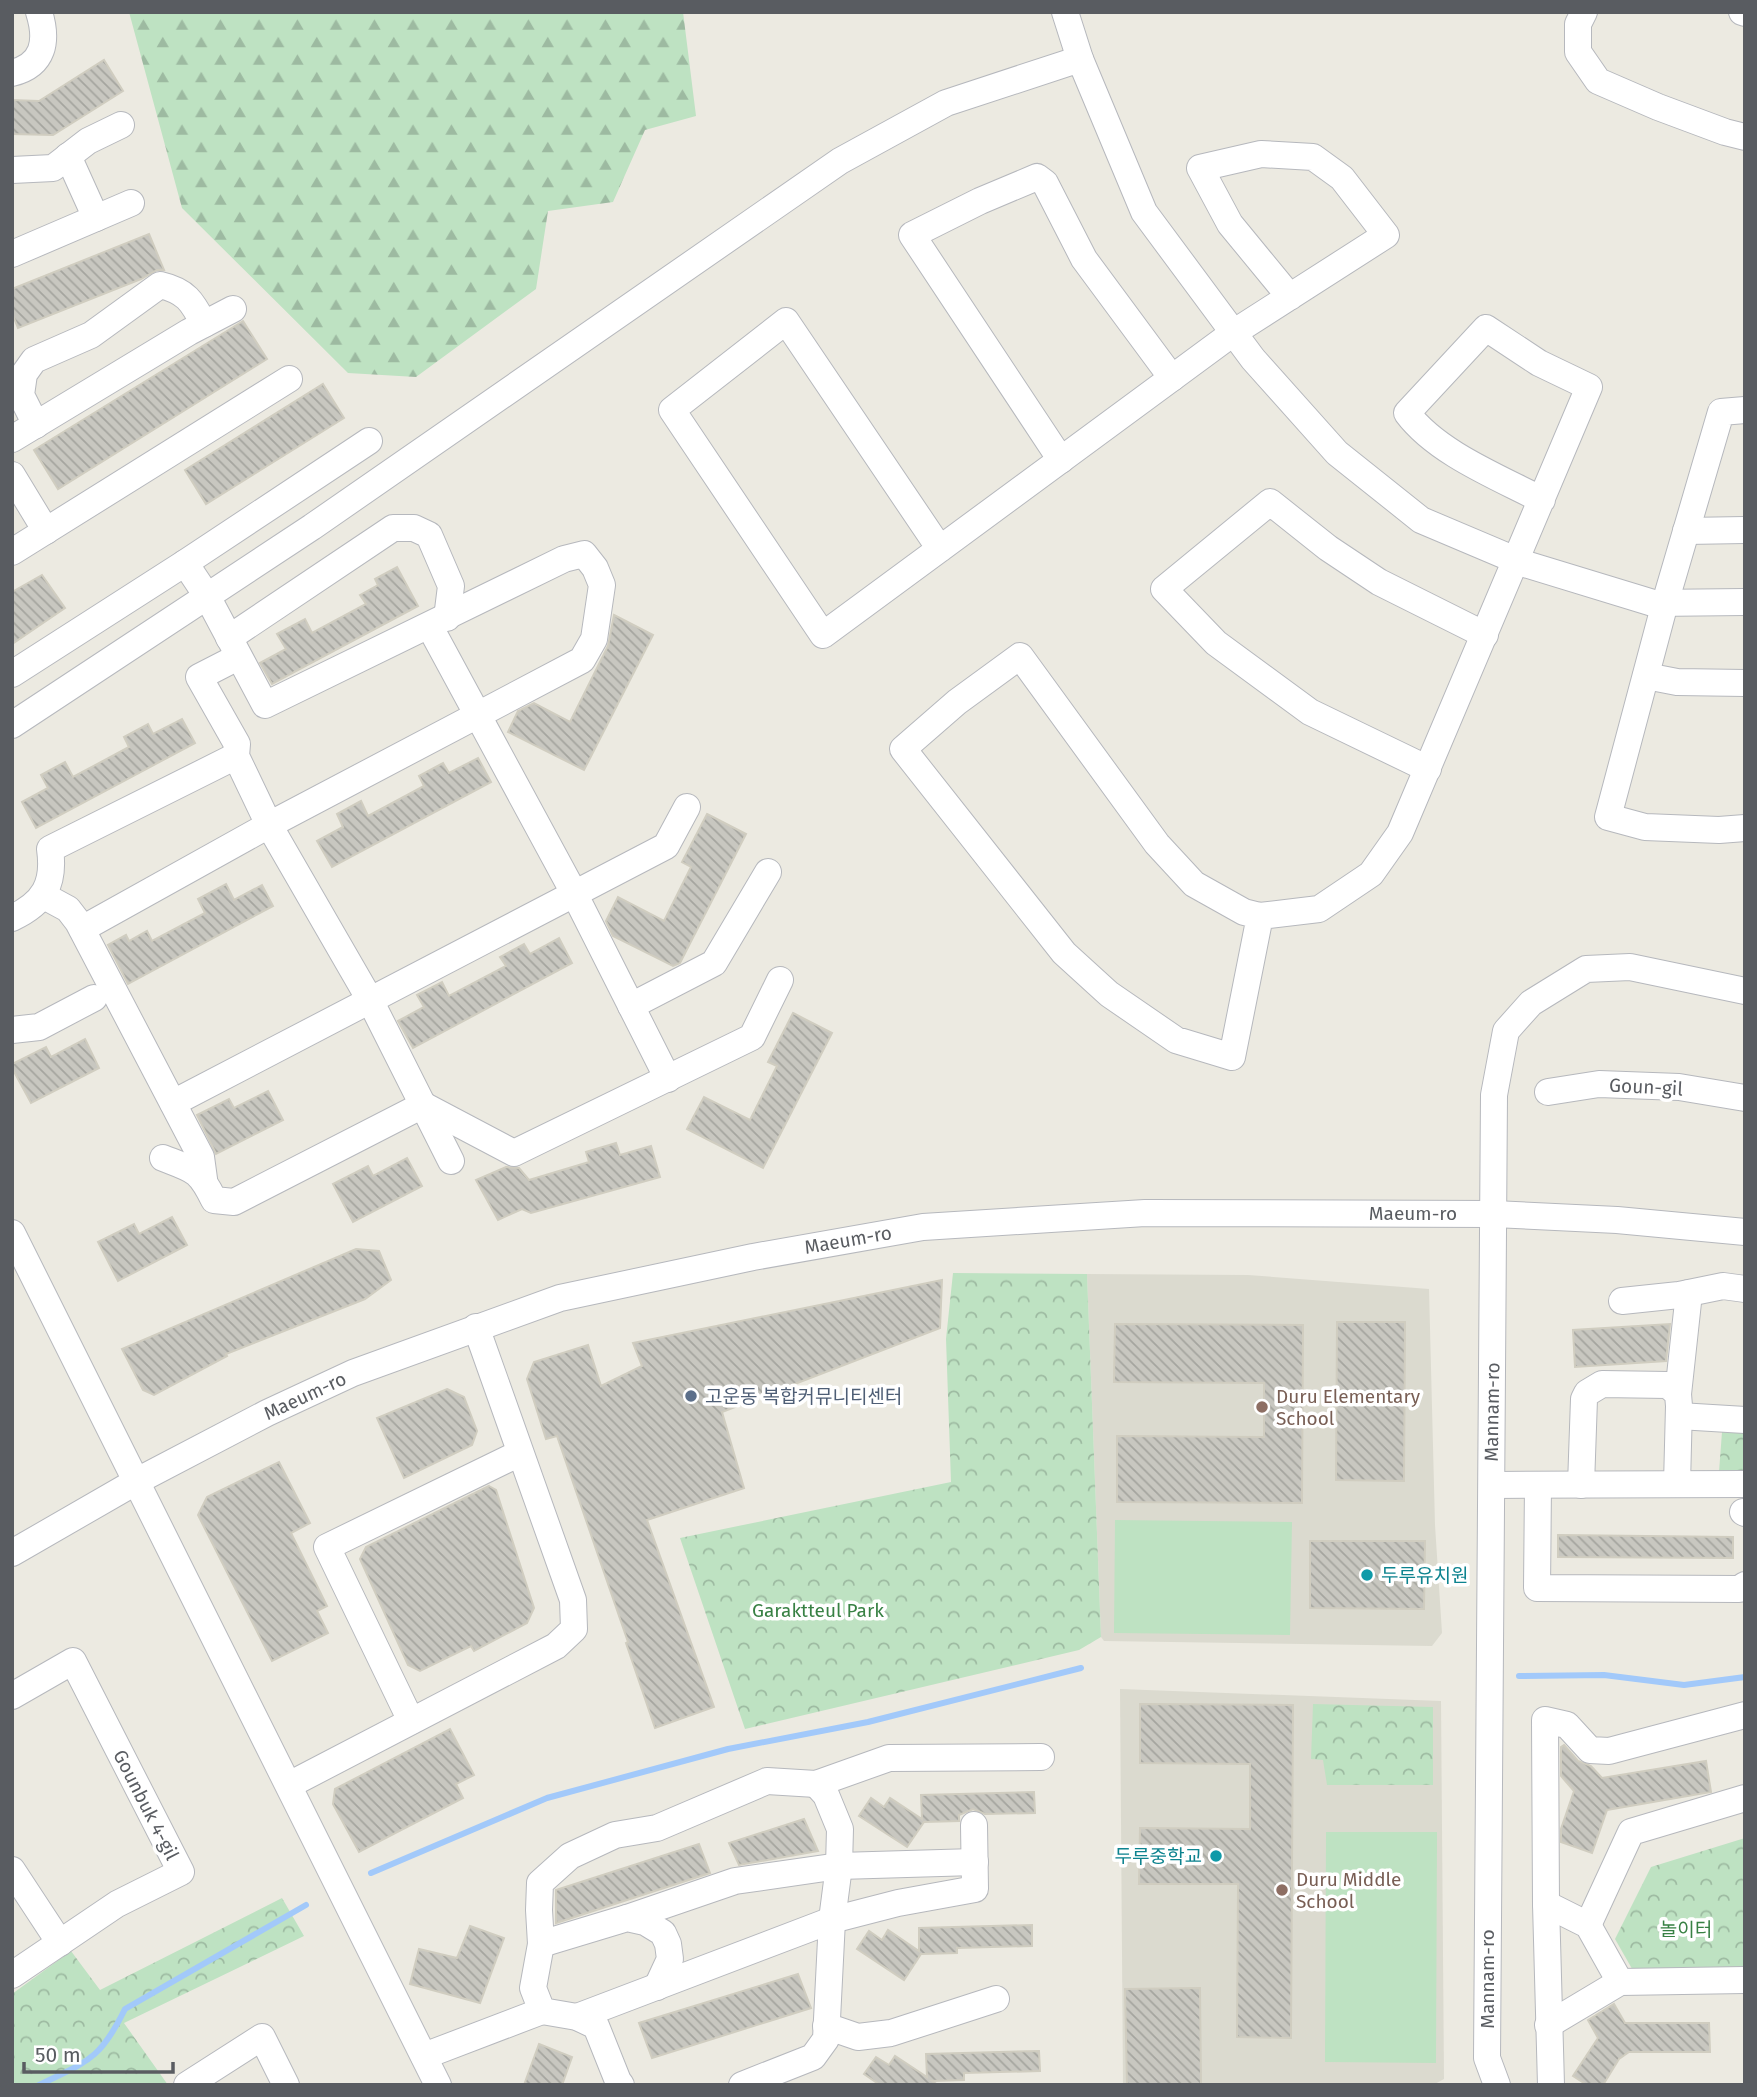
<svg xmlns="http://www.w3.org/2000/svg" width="1757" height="2097" font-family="'Fira Sans','Noto Sans KR',sans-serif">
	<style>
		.education { fill: #dbdacf }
		.forest { fill: url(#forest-firs) }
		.park { fill: url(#park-crowns) }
		.garden { fill: #bee2c2 }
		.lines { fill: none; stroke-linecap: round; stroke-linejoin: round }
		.stream { stroke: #a2c9fa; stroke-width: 6 }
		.building { fill: url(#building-back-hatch); stroke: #d0cdc0; stroke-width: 2 }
		.minor-casing { stroke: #b6b8bd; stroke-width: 28 }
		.minor { stroke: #fff; stroke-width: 26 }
		.service-dot { fill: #5c6f8a; stroke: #fff; stroke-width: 2.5 }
		.education-dot { fill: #8d6e63; stroke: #fff; stroke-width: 2.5 }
		.culture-dot { fill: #0f9aa8; stroke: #fff; stroke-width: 2.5 }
		.labels { text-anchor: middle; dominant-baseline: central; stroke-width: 7; stroke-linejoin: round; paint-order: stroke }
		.street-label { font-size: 19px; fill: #595c61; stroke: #fff }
		.service-label { font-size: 19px; fill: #4e5e75; stroke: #fff; text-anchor: start }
		.education-label { font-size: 19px; fill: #785e54; stroke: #fff; text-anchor: start }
		.culture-label { font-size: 19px; fill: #0d838f; stroke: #fff; text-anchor: start }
		.park-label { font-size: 19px; fill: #388144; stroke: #fff }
	</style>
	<defs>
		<pattern id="forest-firs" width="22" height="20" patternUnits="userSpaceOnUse" patternTransform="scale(1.75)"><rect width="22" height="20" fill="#bee2c2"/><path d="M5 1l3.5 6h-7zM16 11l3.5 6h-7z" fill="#9dbaa1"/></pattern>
		<pattern id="park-crowns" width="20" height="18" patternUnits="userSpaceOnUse" patternTransform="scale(1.75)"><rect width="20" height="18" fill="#bee2c2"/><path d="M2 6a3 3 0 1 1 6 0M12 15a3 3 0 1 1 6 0" fill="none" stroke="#9dbaa1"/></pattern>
		<pattern id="building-back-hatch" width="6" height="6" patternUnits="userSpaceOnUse" patternTransform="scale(1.75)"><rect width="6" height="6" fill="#c8c7c0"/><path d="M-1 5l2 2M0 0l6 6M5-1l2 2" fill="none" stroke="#a5a59f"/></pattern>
	</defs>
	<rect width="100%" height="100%" fill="#eceae1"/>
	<!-- education -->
	<g class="education">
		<path d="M 1087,1274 L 1248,1275 L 1429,1289 L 1435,1525 L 1442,1633 L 1432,1646 L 1104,1641 L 1101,1637 Z"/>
		<path d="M 1120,1689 L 1441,1701 L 1444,2079 L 1433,2085 L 1123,2085 Z"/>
	</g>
	<!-- forest -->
	<path class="forest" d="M 129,12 L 683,12 L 696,116 L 645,130 L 613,202 L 548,211 L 536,289 L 416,377 L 348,373 L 182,208 Z"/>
	<!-- park -->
	<g class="park">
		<path d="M 953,1273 L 1087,1274 L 1101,1637 L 1079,1650 L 745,1729 L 680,1538 L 951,1482 L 946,1339 Z"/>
		<path d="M 1722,1432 L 1745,1433 L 1745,1473 L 1719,1472 Z"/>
		<path d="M 1313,1704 L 1433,1707 L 1433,1785 L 1327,1785 L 1323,1760 L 1311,1759 Z"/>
		<path d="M 1745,1838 L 1745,1989 L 1643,1988 L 1615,1939 L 1651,1867 Z"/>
		<path d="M 282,1898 L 304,1936 L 124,2023 L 168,2085 L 12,2085 L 12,1994 L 71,1951 L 100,1990 Z"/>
	</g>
	<!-- garden -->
	<g class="garden">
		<path d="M 1115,1520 L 1292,1522 L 1290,1635 L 1114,1633 Z"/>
		<path d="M 1326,1832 L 1437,1832 L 1436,2063 L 1325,2062 Z"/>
	</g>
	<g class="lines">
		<!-- stream -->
		<g class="stream">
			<path d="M 1519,1676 L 1604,1675 L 1684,1685 L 1745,1677"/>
			<path d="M 371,1873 L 547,1798 L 728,1749 L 868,1722 L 1081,1668"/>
			<path d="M 39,2085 C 88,2061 100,2060 125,2009 L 306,1905"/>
		</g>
	</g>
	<!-- building -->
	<g class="building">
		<path d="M 104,60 L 123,91 L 53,135 L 12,134 L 12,100 L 39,101 Z"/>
		<path d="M 149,234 L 164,270 L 157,270 L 141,279 L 18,328 L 12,313 L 12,289 Z"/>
		<path d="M 243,321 L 267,359 L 58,489 L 34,450 Z"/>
		<path d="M 323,384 L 344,418 L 206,504 L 185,470 Z"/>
		<path d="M 397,567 L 418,606 L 272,684 L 260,663 L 286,649 L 277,634 L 305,619 L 312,633 L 366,604 L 360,595 L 378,585 L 375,579 Z"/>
		<path d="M 42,575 L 65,608 L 12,644 L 12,592 Z"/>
		<path d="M 614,615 L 653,635 L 584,770 L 508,732 L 518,711 L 534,703 L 570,722 L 608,646 Z"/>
		<path d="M 182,719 L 195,743 L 36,828 L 22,802 L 48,788 L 41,775 L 65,762 L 73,777 L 129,747 L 124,737 L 148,724 L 153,734 Z"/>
		<path d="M 478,758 L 491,782 L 332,867 L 317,841 L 343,827 L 337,814 L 361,801 L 368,816 L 424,786 L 419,776 L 443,763 L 449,773 Z"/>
		<path d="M 707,814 L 746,834 L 680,963 L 673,966 L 613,936 L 606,921 L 618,897 L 664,921 L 691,867 L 682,862 Z"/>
		<path d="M 226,884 L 234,900 L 262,885 L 273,906 L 128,984 L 108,945 L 126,935 L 129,941 L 147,931 L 152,941 L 205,913 L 198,899 Z"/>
		<path d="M 559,938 L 572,963 L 413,1048 L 398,1021 L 424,1007 L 417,995 L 442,982 L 449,996 L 506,966 L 500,957 L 524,944 L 530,954 Z"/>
		<path d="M 793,1013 L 832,1033 L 763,1168 L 687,1129 L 704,1097 L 750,1120 L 777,1066 L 768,1062 Z"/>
		<path d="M 85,1039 L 99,1068 L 31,1103 L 12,1068 L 12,1064 L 46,1047 L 51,1057 Z"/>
		<path d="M 268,1091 L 283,1120 L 216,1154 L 197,1115 L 229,1099 L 234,1108 Z"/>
		<path d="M 616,1143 L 620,1155 L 651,1146 L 660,1177 L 531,1213 L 522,1209 L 498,1220 L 476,1180 L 506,1167 L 519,1168 L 529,1180 L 589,1162 L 586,1152 Z"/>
		<path d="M 407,1158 L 422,1186 L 353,1222 L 333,1184 L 368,1166 L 373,1176 Z"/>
		<path d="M 172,1217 L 187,1245 L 118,1281 L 98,1242 L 134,1224 L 139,1234 Z"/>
		<path d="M 356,1249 L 379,1251 L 391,1280 L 365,1299 L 226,1354 L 227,1356 L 154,1395 L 143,1390 L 122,1349 Z"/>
		<path d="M 942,1280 L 940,1328 L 722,1412 L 744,1488 L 647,1520 L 714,1707 L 655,1728 L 626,1643 L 628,1642 L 557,1436 L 546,1439 L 527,1379 L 534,1362 L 588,1345 L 601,1386 L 642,1366 L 633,1343 Z"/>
		<path d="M 1337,1322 L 1405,1322 L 1404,1481 L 1336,1480 Z"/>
		<path d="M 1115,1324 L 1303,1325 L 1302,1503 L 1117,1502 L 1117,1436 L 1264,1437 L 1264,1383 L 1114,1382 Z"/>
		<path d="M 1670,1324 L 1666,1361 L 1575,1367 L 1573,1330 Z"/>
		<path d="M 447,1389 L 464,1397 L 477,1431 L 472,1445 L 404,1478 L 377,1418 Z"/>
		<path d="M 279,1462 L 310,1523 L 291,1533 L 327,1606 L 317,1611 L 328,1633 L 272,1661 L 198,1515 L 207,1497 Z"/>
		<path d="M 489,1486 L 496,1490 L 534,1608 L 527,1623 L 474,1651 L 471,1646 L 420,1671 L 408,1665 L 360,1559 L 366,1547 Z"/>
		<path d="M 1558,1535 L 1733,1537 L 1733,1558 L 1558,1557 Z"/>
		<path d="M 1310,1541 L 1425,1541 L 1424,1609 L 1310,1608 Z"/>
		<path d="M 1140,1704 L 1293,1705 L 1291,2038 L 1237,2037 L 1238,1884 L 1139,1884 L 1140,1828 L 1250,1829 L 1250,1764 L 1140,1763 Z"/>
		<path d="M 450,1729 L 474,1775 L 456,1784 L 463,1798 L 359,1852 L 333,1804 L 335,1789 Z"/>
		<path d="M 1564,1745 L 1578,1761 L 1591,1766 L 1602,1778 L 1706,1761 L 1711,1792 L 1607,1810 L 1592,1853 L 1561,1842 L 1561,1829 L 1574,1791 L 1561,1776 L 1561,1747 Z"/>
		<path d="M 1034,1792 L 1035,1813 L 985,1814 L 973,1809 L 959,1815 L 959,1821 L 924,1822 L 907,1847 L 859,1816 L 871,1798 L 884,1807 L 890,1798 L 922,1819 L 921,1795 Z"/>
		<path d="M 804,1819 L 818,1851 L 739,1865 L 729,1843 Z"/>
		<path d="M 699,1844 L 710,1873 L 556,1923 L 556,1890 Z"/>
		<path d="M 1032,1925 L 1032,1946 L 957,1948 L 957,1953 L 921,1954 L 904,1980 L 857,1949 L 869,1931 L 882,1940 L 888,1930 L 919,1951 L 919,1928 Z"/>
		<path d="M 470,1926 L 504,1938 L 480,2003 L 410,1984 L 419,1949 L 457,1958 Z"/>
		<path d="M 798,1974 L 811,2008 L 652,2058 L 639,2023 Z"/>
		<path d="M 1200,1988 L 1201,2085 L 1127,2085 L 1125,1989 Z"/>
		<path d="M 1614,2004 L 1625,2023 L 1709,2023 L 1710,2052 L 1629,2052 L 1619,2059 L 1603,2085 L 1587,2085 L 1573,2076 L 1598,2038 L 1588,2020 Z"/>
		<path d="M 539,2044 L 572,2057 L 562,2085 L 524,2085 Z"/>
		<path d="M 1039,2051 L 1040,2071 L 964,2073 L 964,2080 L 932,2081 L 938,2085 L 880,2085 L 864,2074 L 876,2057 L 889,2065 L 895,2056 L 927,2077 L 926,2054 Z"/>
	</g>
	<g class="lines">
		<defs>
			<g id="minor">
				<path d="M 1065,12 L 1080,59"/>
				<path d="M 1584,12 L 1578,24 L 1578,52 L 1598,81 L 1658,107 L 1725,132 L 1745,137"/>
				<path d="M 1742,12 L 1745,13"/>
				<path d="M 12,73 C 44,65 48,41 39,12"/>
				<path d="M 68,156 L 96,218"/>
				<path d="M 12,170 L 53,168 L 88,141 L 121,125"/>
				<path d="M 12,254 L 131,203"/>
				<path d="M 1745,410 L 1721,412 L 1665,603 L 1608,817 L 1645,827 L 1719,830 L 1745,828"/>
				<path d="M 36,425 L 21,395 L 24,374 L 34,360 L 91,335 L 160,285 C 186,291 192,301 204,324"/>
				<path d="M 12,439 L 189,332 L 233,309"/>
				<path d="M 1061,460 L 912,235 L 980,201 L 1037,177 L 1045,183 L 1084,259 L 1172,378"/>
				<path d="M 12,475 L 46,531"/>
				<path d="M 1686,531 L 1745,530"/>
				<path d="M 940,549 L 786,321 L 672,410 L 823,635 L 1233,333 L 1386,235 L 1342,178 L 1313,157 L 1261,154 L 1200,168 L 1230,224 L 1290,297"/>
				<path d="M 12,552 L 289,379"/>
				<path d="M 430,627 L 574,893 L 668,1079"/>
				<path d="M 229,638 L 393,528 L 414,528 L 429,535 L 451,586 L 447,618"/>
				<path d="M 238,657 L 199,677 L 237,744 L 236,756 L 269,825 L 370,1000 L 451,1161"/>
				<path d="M 12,674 L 185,563 L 369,441"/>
				<path d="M 1646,676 L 1677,682 L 1745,683"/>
				<path d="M 12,725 L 312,527 L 840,161 L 946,103 L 1080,59 L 1144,212 L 1253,359 L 1337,453 L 1421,520 L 1525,564 L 1653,603 L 1745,602"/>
				<path d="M 1428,769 L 1310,712 L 1216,643 L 1164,589 L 1270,502 L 1328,548 L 1379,582 L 1485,635"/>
				<path d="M 44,896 L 68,909 L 78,922 L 201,1157 L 204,1179"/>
				<path d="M 1260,916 L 1244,912 L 1194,884 L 1157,844 L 1020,656 L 957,702 L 903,749 L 1064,953 L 1109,994 L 1176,1040 L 1232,1057 L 1260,916 L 1319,909 L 1371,874 L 1400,833 L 1589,387 L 1539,363 L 1486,328 L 1407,413 C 1437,453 1498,477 1542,500"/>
				<path d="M 12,918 C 44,903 55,884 50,849 L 236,756"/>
				<path d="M 82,929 L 269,825 L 582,660 L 594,639 L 602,585 L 595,568 L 584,554 L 564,559 L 265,705 L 207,596 L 185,563"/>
				<path d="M 631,1006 L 714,963 L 768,872"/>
				<path d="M 12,1030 L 39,1027 L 94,998"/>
				<path d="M 1548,1092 L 1599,1084 L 1679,1087 L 1745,1098"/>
				<path d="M 173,1103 L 666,846 L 687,807"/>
				<path d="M 423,1105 L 514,1153 L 752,1037 L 780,980"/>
				<path d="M 163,1158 C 194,1170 199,1169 214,1200 L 234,1202 L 423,1105"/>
				<path d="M 12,1233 L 438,2085"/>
				<path d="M 1622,1301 L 1679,1295 L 1723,1286 L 1745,1289"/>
				<path d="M 1678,1394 L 1689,1293"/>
				<path d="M 1679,1416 L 1745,1420"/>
				<path d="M 1492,1485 L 1745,1484"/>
				<path d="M 1538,1485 L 1537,1588 L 1739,1589 L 1745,1585"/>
				<path d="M 1581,1485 L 1584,1399 L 1587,1393 L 1602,1384 L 1668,1385 L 1678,1394 L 1679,1406 L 1677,1484"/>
				<path d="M 1743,1512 L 1745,1513"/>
				<path d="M 12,1553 L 137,1481 L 267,1413 L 353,1373 L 560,1298 L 753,1257 L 923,1227 L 1145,1213 L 1494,1214 L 1617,1220 L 1745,1232"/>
				<path d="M 12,1696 L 73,1661 L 181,1872 L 117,1904 L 12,1975"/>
				<path d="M 411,1721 L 327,1547 L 520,1453"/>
				<path d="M 289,1785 L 556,1646 L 574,1629 L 573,1600 L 476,1327"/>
				<path d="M 12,1870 L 60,1943"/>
				<path d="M 1546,1904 L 1588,1925 L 1620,1982"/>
				<path d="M 627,1918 L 735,1881 L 839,1866 L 975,1862"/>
				<path d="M 1588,1925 L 1631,1832 L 1745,1798"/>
				<path d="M 541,1944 L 627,1918 L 645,1922 L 663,1933 L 668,1944 L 670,1959 L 657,1987"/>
				<path d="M 577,2017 L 832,1920 L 898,1903 L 975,1889 L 974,1825"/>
				<path d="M 1548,2025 L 1620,1982 L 1745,1980"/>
				<path d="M 826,2026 L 858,2037 L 891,2033 L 996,1999"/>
				<path d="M 424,2056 L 542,2011"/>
				<path d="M 187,2085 L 262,2037 L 286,2085"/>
				<path d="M 621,2085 L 618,2081 L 596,2026 L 577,2017 L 542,2011 L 533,1988 L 541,1944 L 539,1910 L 540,1883 L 570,1856 L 615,1835 L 657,1828 L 767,1781 L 816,1784 L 889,1758 L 1041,1757"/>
				<path d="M 742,2085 L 813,2057 L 826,2039 L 832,1920 L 839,1866 L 840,1829 L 826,1795 L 816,1784"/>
				<path d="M 1497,2085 L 1487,2058 L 1494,1095 L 1506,1031 L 1531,1003 L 1586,969 L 1630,967 L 1745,991"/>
				<path d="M 1551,2085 L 1546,1904 L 1545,1720 L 1567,1725 L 1590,1750 L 1609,1751 L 1745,1715"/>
			</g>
		</defs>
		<!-- minor casing -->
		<use href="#minor" class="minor-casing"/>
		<!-- minor -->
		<use href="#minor" class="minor"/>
	</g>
	<!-- markers -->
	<circle class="service-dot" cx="691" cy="1396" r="7"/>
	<g class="education-dot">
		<circle cx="1262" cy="1407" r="7"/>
		<circle cx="1282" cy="1890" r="7"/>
	</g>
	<g class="culture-dot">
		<circle cx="1367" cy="1575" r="7"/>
		<circle cx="1216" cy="1856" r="7"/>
	</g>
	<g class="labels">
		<!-- street labels -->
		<g class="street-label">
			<text transform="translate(1646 1087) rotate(3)">Goun-gil</text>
			<text x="1413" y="1213">Maeum-ro</text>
			<text transform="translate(848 1240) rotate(-10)">Maeum-ro</text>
			<text transform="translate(305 1396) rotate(-25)">Maeum-ro</text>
			<text transform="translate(1492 1412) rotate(-89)">Mannam-ro</text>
			<text transform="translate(146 1805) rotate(63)">Gounbuk 4-gil</text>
			<text transform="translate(1487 1979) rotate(-90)">Mannam-ro</text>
		</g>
		<!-- service labels -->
		<g class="service-label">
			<text x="705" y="1396">고운동 복합커뮤니티센터</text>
		</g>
		<!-- education labels -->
		<g class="education-label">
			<text x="1276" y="1396">Duru Elementary<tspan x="1276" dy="22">School</tspan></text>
			<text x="1296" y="1879">Duru Middle<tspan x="1296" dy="22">School</tspan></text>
		</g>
		<!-- culture labels -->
		<g class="culture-label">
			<text x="1381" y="1575">두루유치원</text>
			<text x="1202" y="1856" text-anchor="end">두루중학교</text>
		</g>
		<!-- park labels -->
		<g class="park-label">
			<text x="818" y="1610">Garaktteul Park</text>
			<text x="1686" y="1929">놀이터</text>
		</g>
	</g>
	<!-- border -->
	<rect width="1757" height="2097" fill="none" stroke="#595c61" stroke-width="28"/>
	<!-- scale -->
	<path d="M24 2062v10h149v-10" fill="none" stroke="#595c61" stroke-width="3.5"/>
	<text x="35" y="2062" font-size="21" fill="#595c61" stroke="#ffffff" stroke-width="5" paint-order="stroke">50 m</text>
</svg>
